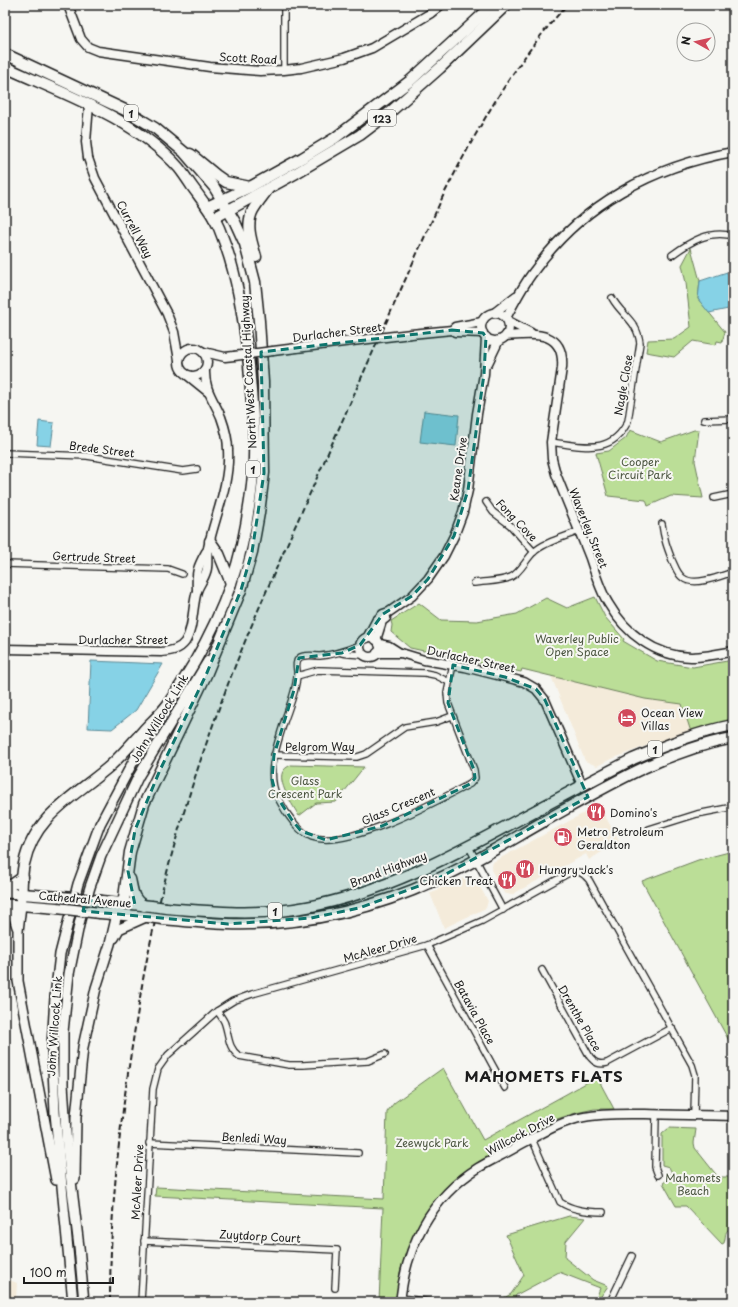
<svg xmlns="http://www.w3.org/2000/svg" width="738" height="1307" font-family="'Playpen Sans',sans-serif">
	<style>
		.built { fill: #f4ebda }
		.green { fill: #bbde97; stroke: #6c7d5a }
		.water { fill: #86d2e6; stroke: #5c8995 }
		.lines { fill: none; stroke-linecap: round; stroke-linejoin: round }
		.street-casing { stroke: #1c1c1c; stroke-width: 8 }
		.secondary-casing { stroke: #1c1c1c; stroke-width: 11 }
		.primary-casing { stroke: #1c1c1c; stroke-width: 12 }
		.highway-casing { stroke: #1c1c1c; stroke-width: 13 }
		.street { stroke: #f6f6f2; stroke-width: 5.5 }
		.secondary { stroke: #f6f6f2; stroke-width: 8 }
		.primary { stroke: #f6f6f2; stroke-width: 9 }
		.highway { stroke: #f6f6f2; stroke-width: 10 }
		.rail { stroke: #1c1c1c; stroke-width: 2; stroke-dasharray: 6 3; stroke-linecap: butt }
		.secondary-bridge-casing { stroke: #1c1c1c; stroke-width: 11; stroke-linecap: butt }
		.highway-bridge-casing { stroke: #1c1c1c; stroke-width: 13; stroke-linecap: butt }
		.secondary-bridge { stroke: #f6f6f2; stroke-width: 8 }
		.highway-bridge { stroke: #f6f6f2; stroke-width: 10 }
		.marked { fill: #0f766e; fill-opacity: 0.2; stroke: #0f766e; stroke-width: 3; stroke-dasharray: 8 5; stroke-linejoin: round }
		.labels { text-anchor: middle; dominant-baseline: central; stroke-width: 4; stroke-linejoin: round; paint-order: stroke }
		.shield { fill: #f6f6f2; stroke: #5d5d5c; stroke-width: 1 }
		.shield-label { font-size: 10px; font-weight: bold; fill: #1c1c1c }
		.street-label { font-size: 11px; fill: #1c1c1c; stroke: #f6f6f2 }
		.park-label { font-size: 11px; fill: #4c5641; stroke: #f6f6f2 }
		.poi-label { font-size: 11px; fill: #1c1c1c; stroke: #f6f6f2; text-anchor: start }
		.district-label { font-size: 15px; font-weight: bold; letter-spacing: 1px; fill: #1c1c1c; stroke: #f6f6f2 }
	</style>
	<rect width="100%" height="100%" fill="#f6f6f2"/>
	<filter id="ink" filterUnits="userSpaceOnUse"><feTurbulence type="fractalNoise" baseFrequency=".025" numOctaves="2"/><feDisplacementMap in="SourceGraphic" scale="8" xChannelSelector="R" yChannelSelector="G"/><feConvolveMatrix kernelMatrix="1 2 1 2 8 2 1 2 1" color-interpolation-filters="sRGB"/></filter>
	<g filter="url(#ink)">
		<!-- built -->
		<g class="built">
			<path d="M 551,676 L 645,699 L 683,704 L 691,732 L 651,744 L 609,760 L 597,766 L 585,761 Z"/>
			<path d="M 599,805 L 619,841 L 589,860 L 586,854 L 511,895 L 504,893 L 491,870 L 493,862 Z"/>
			<path d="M 468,876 L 475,878 L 488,901 L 486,908 L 444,928 L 430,893 Z"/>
			<path d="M 5,1278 L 17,1283 L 16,1302 L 5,1302 Z"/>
		</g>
		<!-- green -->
		<g class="green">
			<path d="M 691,248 L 700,281 L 698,299 L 725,332 L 722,342 L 717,341 L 716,345 L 693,341 L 674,357 L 646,352 L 648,340 L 674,339 L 691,327 L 686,283 L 682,265 Z"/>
			<path d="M 630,430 L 661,442 L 694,430 L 699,430 L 695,461 L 703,498 L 671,496 L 648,506 L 646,500 L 608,496 L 596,453 L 609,451 L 626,438 Z"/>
			<path d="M 595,597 L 605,617 L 624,639 L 623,641 L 657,661 L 693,667 L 733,660 L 733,720 L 691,732 L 682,704 L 645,699 L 522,669 L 521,672 L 410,648 L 391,632 L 392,625 L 391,621 L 419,603 L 441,620 L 477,621 L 517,614 L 546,598 L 567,608 Z"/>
			<path d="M 291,765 L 364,767 L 336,802 L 316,803 L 299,816 C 294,807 275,780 284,770 C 285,768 289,766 291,765 Z"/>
			<path d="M 733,851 L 733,1048 L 642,881 L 698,860 Z"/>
			<path d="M 443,1068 L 483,1140 L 597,1077 L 614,1109 L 594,1109 L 576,1113 L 557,1119 L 532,1132 L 467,1172 L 416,1231 L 406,1254 L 400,1272 L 396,1302 L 379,1302 L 383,1208 L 155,1196 L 156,1187 L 384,1199 L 387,1112 L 394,1103 Z"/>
			<path d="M 669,1128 L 696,1129 L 694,1143 L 695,1148 L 718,1177 L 733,1177 L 733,1225 C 723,1234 727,1232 724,1243 L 722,1244 L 686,1206 L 676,1206 L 663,1183 L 666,1181 L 672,1173 L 669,1167 L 662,1165 L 662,1134 Z"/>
			<path d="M 569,1216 L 585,1218 L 566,1241 L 565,1258 L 593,1280 L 608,1286 L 597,1302 L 595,1302 L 600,1288 L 559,1272 L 516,1295 L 513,1302 L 497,1302 L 511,1294 L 524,1275 L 506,1235 Z"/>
		</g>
		<!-- water -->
		<g class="water">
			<path d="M 727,272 L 733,283 L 733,308 L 709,313 L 698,299 L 700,281 Z"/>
			<path d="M 424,411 L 459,415 L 456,446 L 420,442 Z"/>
			<path d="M 39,421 L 54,423 L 51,446 L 37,445 Z"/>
			<path d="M 91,661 L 163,664 L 136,710 L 112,729 L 88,728 Z"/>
		</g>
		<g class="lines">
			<defs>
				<g id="street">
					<path d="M 284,5 L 284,70"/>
					<path d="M 672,255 C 691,241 709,230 733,236"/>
					<path d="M 704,420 L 733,419"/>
					<path d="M 551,442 C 582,446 612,456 628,421 L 640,343 C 637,320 622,316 612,298"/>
					<path d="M 5,453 L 87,456 L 183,471 L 197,469"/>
					<path d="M 714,498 L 733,494"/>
					<path d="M 486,502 L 493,512 L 510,525 L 534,552"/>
					<path d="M 662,524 C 664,539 667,547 672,560 C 675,566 677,574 683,578 C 694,587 721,576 733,572"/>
					<path d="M 5,564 L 168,569 L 182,574"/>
					<path d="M 474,583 C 486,581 500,582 511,577 C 521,572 526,559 534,552 C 544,542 565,537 579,531"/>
					<path d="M 360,645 C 347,650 334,655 320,656 C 314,656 304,654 299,658 C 294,663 298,670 297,676 C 296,692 289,707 284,722 C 277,745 266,773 277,796 C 280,802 283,807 286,812 C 293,822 300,832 312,837 C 347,850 437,801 470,784 L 475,778 L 474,770 L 448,703 L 447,693 L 453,665"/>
					<path d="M 342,653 L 349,654 L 364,655"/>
					<path d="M 297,676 L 318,670 L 425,673 L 435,675 L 449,682"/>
					<path d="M 274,755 L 357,757 L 366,754 L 405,727 L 436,722 L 452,716"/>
					<path d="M 649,829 L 697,814 L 733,807"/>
					<path d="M 469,847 L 503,910"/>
					<path d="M 427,945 L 505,1088"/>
					<path d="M 542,970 L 590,1057 C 595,1063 599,1065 607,1063 L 672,1028"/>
					<path d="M 217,1011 C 220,1015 224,1020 225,1024 C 229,1036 228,1048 239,1056 L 289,1065 L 303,1065 L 368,1061 L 385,1054"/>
					<path d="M 656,1114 L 655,1167 L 658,1175"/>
					<path d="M 532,1139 L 560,1202 C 572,1210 588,1212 603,1212"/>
					<path d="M 149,1143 L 358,1153"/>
					<path d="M 144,1241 L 337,1250 L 335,1288"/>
					<path d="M 401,1298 L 431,1302"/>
					<path d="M 141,1302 L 153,1089 L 158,1069 L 168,1055 L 217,1011 L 233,1001 L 252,994 L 427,945 L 482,921 L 569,873 C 579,870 583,873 589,880 L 692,1065 L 695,1075 L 694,1115"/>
					<path d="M 610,1302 L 632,1256"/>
				</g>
				<g id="secondary">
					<path d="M 68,5 L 81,39 L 88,47 L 98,51 L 210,67 L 260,71 L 284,70 L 301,68 L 344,58 L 372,48 L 431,13 L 441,5"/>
					<path d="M 89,105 L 86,142 L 88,158 L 95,178 L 167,314 L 174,332 L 179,360"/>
					<path d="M 494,313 L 516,296"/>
					<circle cx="495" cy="327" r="14"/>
					<path d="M 506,318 C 515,301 523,285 534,271 C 582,204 653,166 733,152"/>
					<path d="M 508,321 L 531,333"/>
					<path d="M 452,330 L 455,332 L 483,333"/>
					<path d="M 411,334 L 452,330 L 455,327 L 482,322"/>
					<path d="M 506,336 C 533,334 565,329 562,368 L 551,442 L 552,459 L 556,474 C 567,502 579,530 590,558 C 595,573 600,590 608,603 C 626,634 655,656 691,657 C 705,657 719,654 733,651"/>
					<circle cx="193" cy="362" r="14"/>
					<path d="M 273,351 L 352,341"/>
					<path d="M 204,352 L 225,357 L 234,356"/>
					<path d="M 488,363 L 499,340"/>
					<path d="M 187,375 L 208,392"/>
					<path d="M 197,590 C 196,572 197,568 206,552"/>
					<circle cx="370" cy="647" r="10"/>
					<path d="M 367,638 L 376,621 L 383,614 L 389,612 L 412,596 L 428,579 L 444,556 L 454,536 L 463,512 L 468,490 L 477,414 L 484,374 L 486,337"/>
					<path d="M 376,640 L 382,621 L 386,618"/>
					<path d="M 379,644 L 389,646 L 400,653"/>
					<path d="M 5,649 L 161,652 C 171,651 179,650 185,642 C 194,628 192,607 197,591 C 199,585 204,579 206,572 C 209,565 206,556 208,548 C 215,516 230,484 228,450 C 228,439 225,428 221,417 C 214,400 204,390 205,369"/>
					<path d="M 377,653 L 401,653 L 424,660 L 465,667 L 505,677 L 524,682 L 536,689 L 545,700 L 582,785"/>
					<path d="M 400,1302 C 406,1247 430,1198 478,1168 C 491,1160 505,1154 518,1146 C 539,1135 561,1121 584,1117 C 604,1113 625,1114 645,1114 C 674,1115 704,1115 733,1116"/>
				</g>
				<g id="primary">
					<path d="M 5,893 L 22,894"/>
					<path d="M 5,904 L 21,905 L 18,931 L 18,981 L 56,1180"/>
					<path d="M 6,904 L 12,911 L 17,927"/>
					<path d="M 114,938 L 119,929 L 146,917"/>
					<path d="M 75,1179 L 76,1117 L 83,1047 L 96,988 L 110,944 L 117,914"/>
					<path d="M 73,1302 L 55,1113 L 52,1046 L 55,997 L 60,954 L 78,884 L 100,824 L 142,745 L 160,717"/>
					<path d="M 84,1302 L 79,1247 L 67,1148 L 63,1084 L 63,1032 L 69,974 L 80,920 L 90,887 L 101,856 L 138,777 L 208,661"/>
				</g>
				<g id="highway">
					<path d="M 5,54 L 125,110 L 155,128 L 184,152 L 214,187 L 235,222 L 245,244 L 255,282 L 259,321 L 263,382 L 264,473 L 259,513 L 252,552 L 241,590 L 206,675 L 144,804 L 130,852 L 124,898 L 117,914"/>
					<path d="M 5,67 C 66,95 133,117 179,168 C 183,173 187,179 191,185 C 201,199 212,212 219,228 C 237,271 244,319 249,365 C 251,395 255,427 254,458 C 253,487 248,517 242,545 C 229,603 201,656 168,704 C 161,714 151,722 143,731 C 133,742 123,754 111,765 C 77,795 34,815 24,864 C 21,877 22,892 21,905 L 57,908"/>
					<path d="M 190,154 L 193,156 L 216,175 L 226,182 L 250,187"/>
					<path d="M 207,207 L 250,187 L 302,158 L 335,138 L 410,81 L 493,5"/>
					<path d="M 214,218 L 296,173 L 360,135 L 389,113 L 440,68 L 506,5"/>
					<path d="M 256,257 C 252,243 245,225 253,210 C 257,203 263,196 268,189"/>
					<path d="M 210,541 L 219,554 L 231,583"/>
					<path d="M 130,879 C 133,891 132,899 144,906"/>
					<path d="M 5,887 L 13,884 L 23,877"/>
					<path d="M 22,894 L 74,898"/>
					<path d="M 102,901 L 151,906"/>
					<path d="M 166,908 C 213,912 260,916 307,907 C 382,893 450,857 516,821 C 555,800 594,779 633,759 C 666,745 698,732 733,725"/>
					<path d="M 100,913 L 148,917"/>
					<path d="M 163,919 C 185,921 206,923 228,924 C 299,926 371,910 436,880 C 472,864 506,843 541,823 C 602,789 663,751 733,738"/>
				</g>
			</defs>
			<!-- street casing -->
			<use href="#street" class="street-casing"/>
			<!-- secondary casing -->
			<use href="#secondary" class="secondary-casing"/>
			<!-- primary casing -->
			<use href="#primary" class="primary-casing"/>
			<!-- highway casing -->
			<use href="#highway" class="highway-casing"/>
			<!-- street -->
			<use href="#street" class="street"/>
			<!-- secondary -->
			<use href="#secondary" class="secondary"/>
			<!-- primary -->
			<use href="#primary" class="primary"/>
			<!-- highway -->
			<use href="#highway" class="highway"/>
			<!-- rail -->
			<path class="rail" d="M 110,1302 C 110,1210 120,1119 135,1028 C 139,1005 142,982 147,959 C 163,879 186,799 214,722 C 243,640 280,560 316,480 C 358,385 400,291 443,196 C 477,129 515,61 567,5"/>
			<defs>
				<g id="secondary-bridge">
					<path d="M 352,341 L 411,334"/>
					<path d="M 234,356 L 273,351"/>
				</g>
				<g id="highway-bridge">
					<path d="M 74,898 L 102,901"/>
					<path d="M 151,906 L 166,908"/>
					<path d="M 57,908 L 100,913"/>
					<path d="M 148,917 L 163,919"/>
				</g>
			</defs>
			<!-- secondary-bridge casing -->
			<use href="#secondary-bridge" class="secondary-bridge-casing"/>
			<!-- highway-bridge casing -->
			<use href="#highway-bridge" class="highway-bridge-casing"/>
			<!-- secondary-bridge -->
			<use href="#secondary-bridge" class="secondary-bridge"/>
			<!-- highway-bridge -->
			<use href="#highway-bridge" class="highway-bridge"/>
		</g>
	</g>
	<!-- marked area -->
	<path class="marked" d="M 452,330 L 483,333 L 486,337 L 484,374 L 468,490 L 454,536 L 428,579 L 412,596 L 383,614 L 360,645 L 342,653 L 299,658 L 294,690 L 274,755 L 272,779 L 276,795 L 292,820 L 301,831 L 326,840 L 382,826 L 470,784 L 475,778 L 474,770 L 448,703 L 453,665 L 505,677 L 536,689 L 545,700 L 588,797 L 435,880 L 359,908 L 311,918 L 228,924 L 83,911 L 86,900 L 135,905 L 128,871 L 135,830 L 160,770 L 206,675 L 241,590 L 252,552 L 264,473 L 261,352 Z"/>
	<!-- icons -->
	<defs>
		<symbol id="hotel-disc" viewBox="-11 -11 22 22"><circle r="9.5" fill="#d1495b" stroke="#f6f6f2"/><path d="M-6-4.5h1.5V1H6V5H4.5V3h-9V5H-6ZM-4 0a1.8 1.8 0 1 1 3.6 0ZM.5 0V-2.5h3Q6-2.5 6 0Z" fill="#fff"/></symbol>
		<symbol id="restaurant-disc" viewBox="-11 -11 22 22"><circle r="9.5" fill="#d1495b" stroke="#f6f6f2"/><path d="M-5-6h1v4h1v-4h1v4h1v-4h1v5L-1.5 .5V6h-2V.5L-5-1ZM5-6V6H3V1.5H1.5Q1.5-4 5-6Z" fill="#fff"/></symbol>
		<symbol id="fuel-disc" viewBox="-11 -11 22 22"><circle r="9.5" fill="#d1495b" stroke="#f6f6f2"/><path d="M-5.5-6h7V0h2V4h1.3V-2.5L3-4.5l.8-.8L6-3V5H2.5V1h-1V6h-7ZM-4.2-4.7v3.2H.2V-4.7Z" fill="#fff"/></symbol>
	</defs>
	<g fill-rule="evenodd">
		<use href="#hotel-disc" x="616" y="707" width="22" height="22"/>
		<use href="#restaurant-disc" x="585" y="801" width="22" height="22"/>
		<use href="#fuel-disc" x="552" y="826" width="22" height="22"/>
		<use href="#restaurant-disc" x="514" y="858" width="22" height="22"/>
		<use href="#restaurant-disc" x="496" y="869" width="22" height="22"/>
	</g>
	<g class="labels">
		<!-- shield labels -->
		<g class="shield">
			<rect x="124" y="105" width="14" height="16" rx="3"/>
			<rect x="368" y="110" width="28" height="16" rx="3"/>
			<rect x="246" y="461" width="14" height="16" rx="3"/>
			<rect x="648" y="741" width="14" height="16" rx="3"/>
			<rect x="268" y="903" width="14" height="16" rx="3"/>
		</g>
		<g class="shield-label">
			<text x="131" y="113">1</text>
			<text x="382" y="118">123</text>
			<text x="253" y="469">1</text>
			<text x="655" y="749">1</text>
			<text x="275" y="911">1</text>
		</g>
		<!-- street labels -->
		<g class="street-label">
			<text transform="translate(248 58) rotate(3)">Scott Road</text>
			<text transform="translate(135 229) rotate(62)">Currell Way</text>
			<text transform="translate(337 332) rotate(-7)">Durlacher Street</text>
			<text transform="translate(248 372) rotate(-93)">North West Coastal Highway</text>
			<text transform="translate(623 385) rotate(-80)">Nagle Close</text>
			<text transform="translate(102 449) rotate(7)">Brede Street</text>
			<text transform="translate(458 469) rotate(-82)">Keane Drive</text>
			<text transform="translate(517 520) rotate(46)">Fong Cove</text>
			<text transform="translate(589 528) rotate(68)">Waverley Street</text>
			<text transform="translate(94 557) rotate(2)">Gertrude Street</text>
			<text x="123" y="639">Durlacher Street</text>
			<text transform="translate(471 659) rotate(12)">Durlacher Street</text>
			<text transform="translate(159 718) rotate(-59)">John Willcock Link</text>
			<text x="320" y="746">Pelgrom Way</text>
			<text transform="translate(398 806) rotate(-23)">Glass Crescent</text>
			<text transform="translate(388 869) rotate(-21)">Brand Highway</text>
			<text transform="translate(85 899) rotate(5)">Cathedral Avenue</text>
			<text transform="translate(380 948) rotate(-16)">McAleer Drive</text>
			<text transform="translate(475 1012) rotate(61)">Batavia Place</text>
			<text transform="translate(580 1018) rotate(60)">Drenthe Place</text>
			<text transform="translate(54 1026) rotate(-86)">John Willcock Link</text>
			<text transform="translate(520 1134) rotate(-28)">Willcock Drive</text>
			<text transform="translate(254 1138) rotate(3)">Benledi Way</text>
			<text transform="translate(137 1182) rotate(-87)">McAleer Drive</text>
			<text transform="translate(260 1236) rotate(3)">Zuytdorp Court</text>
		</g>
		<!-- park labels -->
		<g class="park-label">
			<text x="640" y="461">Cooper<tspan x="640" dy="13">Circuit Park</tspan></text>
			<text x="577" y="638">Waverley Public<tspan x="577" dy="13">Open Space</tspan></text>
			<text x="305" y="780">Glass<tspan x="305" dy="13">Crescent Park</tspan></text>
			<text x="432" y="1142">Zeewyck Park</text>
			<text x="693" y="1177">Mahomets<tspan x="693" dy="13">Beach</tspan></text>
		</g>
		<!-- poi labels -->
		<g class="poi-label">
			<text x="641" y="712">Ocean View<tspan x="641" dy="13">Villas</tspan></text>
			<text x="610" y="812">Domino's</text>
			<text x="577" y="831">Metro Petroleum<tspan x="577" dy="13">Geraldton</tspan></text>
			<text x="539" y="869">Hungry Jack's</text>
			<text x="493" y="880" text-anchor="end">Chicken Treat</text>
		</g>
		<!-- district labels -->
		<g class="district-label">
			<text x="544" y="1075">MAHOMETS FLATS</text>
		</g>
	</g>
	<!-- margin -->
	<rect width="738" height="1307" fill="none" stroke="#f6f6f2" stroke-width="20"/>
	<rect x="10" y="10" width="718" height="1287" fill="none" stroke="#1c1c1c" stroke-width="1.5" filter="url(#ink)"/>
	<!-- north arrow -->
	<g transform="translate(696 42) rotate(278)"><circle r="19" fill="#f6f6f2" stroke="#9f9f9c"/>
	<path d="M0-3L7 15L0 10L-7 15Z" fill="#d1495b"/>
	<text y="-6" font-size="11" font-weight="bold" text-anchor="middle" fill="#1c1c1c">N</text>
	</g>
	<!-- scale -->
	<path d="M24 1277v6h89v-6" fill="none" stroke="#1c1c1c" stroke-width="2"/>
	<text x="30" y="1277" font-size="12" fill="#1c1c1c" stroke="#f6f6f2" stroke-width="3" paint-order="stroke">100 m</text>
</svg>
